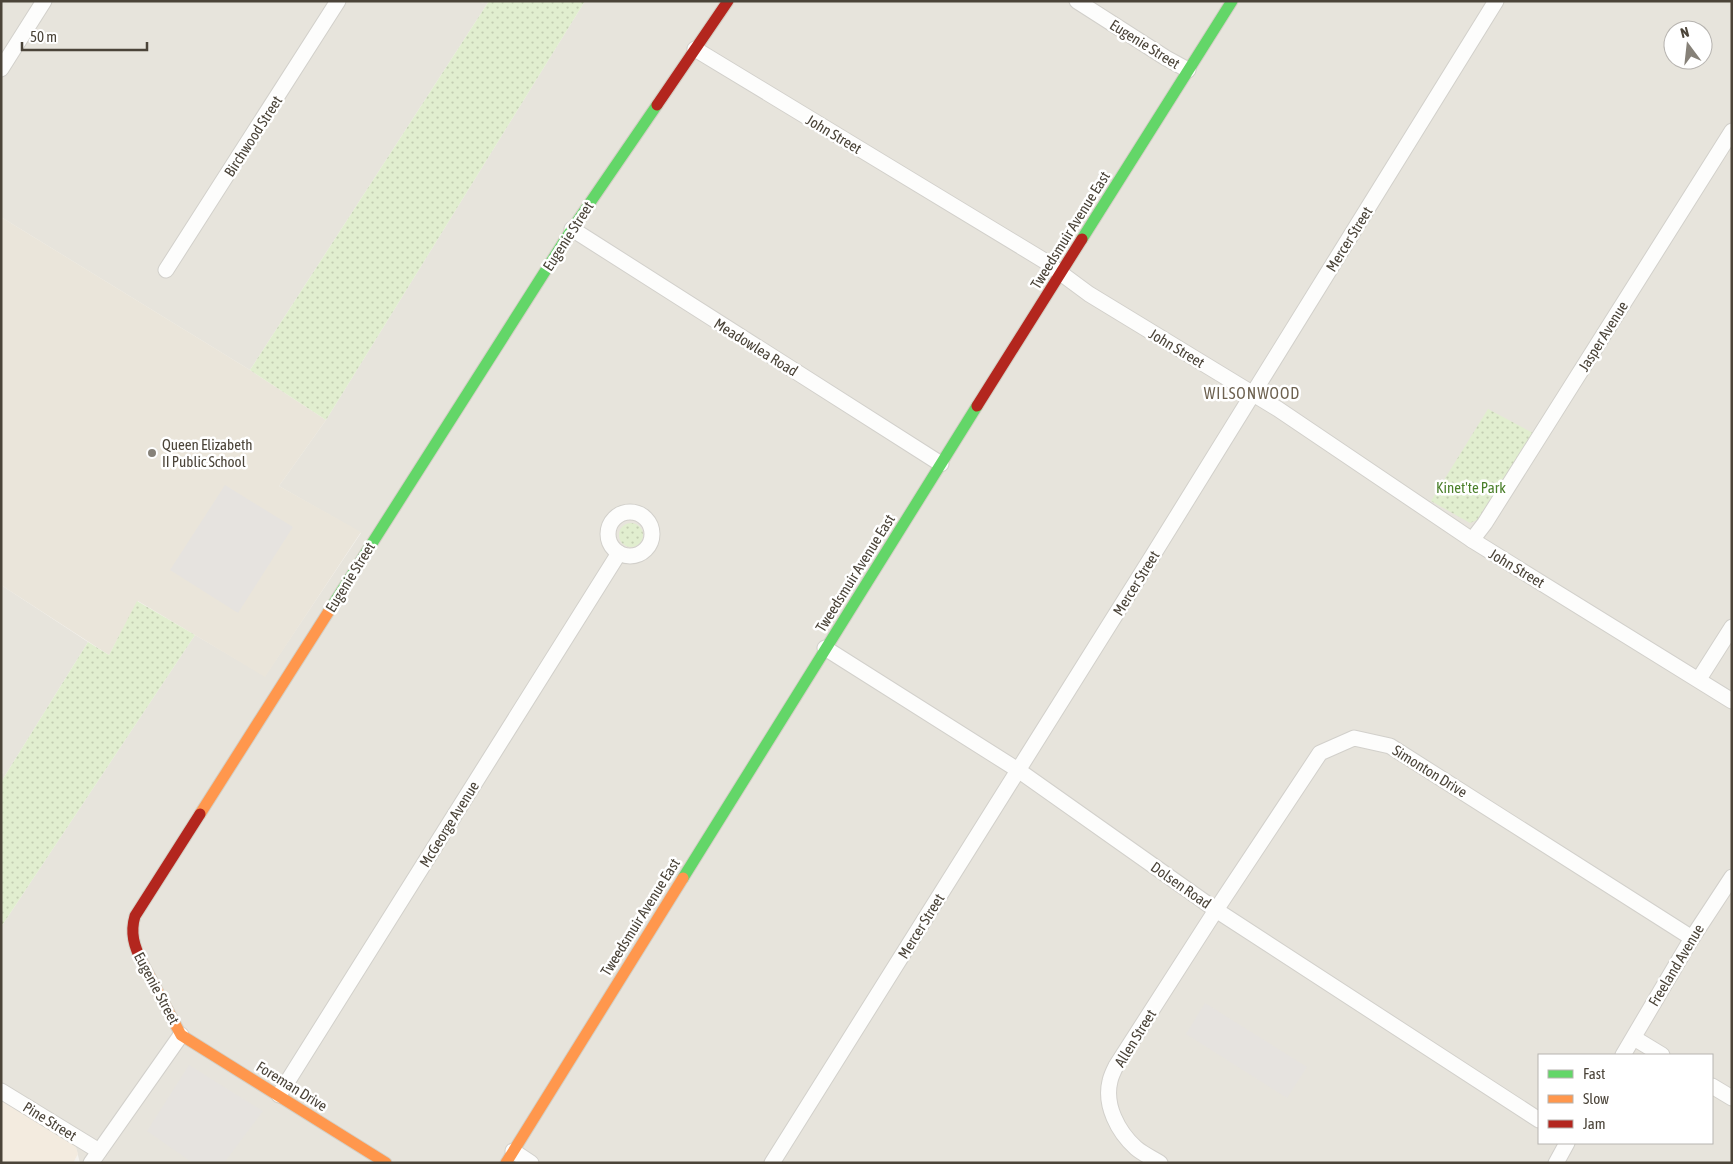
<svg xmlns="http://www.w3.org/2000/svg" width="1733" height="1164" font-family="'Asap Condensed',sans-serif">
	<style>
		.residential { fill: #e7e4dc; fill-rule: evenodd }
		.commercial { fill: #f3ebdf }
		.education { fill: #eae5da }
		.grass { fill: url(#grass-dots) }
		.parking { fill: #e6e3df }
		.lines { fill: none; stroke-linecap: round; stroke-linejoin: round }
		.street-casing { stroke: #d2d0cb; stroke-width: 17 }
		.fast-casing { stroke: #d3cfc5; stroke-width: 13 }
		.slow-casing { stroke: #d3cfc5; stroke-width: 13 }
		.jam-casing { stroke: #d3cfc5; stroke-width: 13 }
		.street { stroke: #fdfdfc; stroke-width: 15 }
		.fast { stroke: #63d668; stroke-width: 11 }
		.slow { stroke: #ff974d; stroke-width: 11 }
		.jam { stroke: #b3261e; stroke-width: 11 }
		.poi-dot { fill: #868178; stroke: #fff; stroke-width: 2 }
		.labels { text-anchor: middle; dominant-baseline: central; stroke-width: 5; stroke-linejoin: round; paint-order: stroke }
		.street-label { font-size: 15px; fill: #4b4439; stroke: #fff }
		.poi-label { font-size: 15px; fill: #4b4439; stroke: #fff; text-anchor: start }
		.park-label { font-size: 15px; fill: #4a7f2a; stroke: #fff }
		.neighbourhood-label { font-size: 16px; letter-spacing: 1px; fill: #6e6250; stroke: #fff }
	</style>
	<defs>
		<pattern id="grass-dots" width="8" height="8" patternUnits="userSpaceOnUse" patternTransform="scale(1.25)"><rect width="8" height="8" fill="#e1eecf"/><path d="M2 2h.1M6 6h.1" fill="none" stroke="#c3cdb2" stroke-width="1.8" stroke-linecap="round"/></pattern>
	</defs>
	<rect width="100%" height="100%" fill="#f4f2ee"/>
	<!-- residential -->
	<g class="residential">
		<path d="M 1,1 L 489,1 L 250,370 L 1,217 Z"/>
		<path d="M 585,1 L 1732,1 L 1732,1163 L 80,1163 L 75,1144 L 1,1097 L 1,927 L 195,635 L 265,676 L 361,533 L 279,486 L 326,420 ZM 1673,30 L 1703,30 L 1703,60 L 1673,60 ZM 1539,1055 L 1712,1055 L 1712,1143 L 1539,1143 Z"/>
		<path d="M 1,585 L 88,642 L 1,782 Z"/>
	</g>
	<!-- commercial -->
	<path class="commercial" d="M 1,1097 L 75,1144 L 78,1154 L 73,1163 L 1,1163 Z"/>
	<!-- education -->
	<path class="education" d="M 1,217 L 250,370 L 326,420 L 279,486 L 361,532 L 265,677 L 138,601 L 109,655 L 1,585 Z"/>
	<!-- grass -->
	<g class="grass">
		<path d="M 489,1 L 585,1 L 326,420 L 250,370 Z"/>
		<path d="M 1488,409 L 1533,433 L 1482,518 L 1470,523 L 1431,501 Z"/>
		<circle cx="631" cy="535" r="12"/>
		<path d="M 137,601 L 195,635 L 1,927 L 1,782 L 88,642 L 109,655 Z"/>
	</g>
	<!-- parking -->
	<g class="parking">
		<path d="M 225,485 L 293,527 L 238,613 L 170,570 Z"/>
		<path d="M 1205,1003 L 1307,1067 L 1287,1098 L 1186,1034 Z"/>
		<path d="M 189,1065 L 263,1111 L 224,1163 L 193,1163 L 147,1131 Z"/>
	</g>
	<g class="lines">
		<defs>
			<g id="street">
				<path d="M 1077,1 L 1166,58 L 1188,70"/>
				<path d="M 695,49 L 1043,260 L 1089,294 L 1278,409 L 1472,540 L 1732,701"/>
				<path d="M 1,69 L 44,1"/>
				<path d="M 572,229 L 941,464"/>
				<path d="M 166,270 L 338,1"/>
				<circle cx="630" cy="534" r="22"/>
				<path d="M 1472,540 L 1485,523 L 1732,131"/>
				<path d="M 825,648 L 1018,770 L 1216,910 L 1539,1120"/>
				<path d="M 1699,679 L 1732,627"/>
				<path d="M 1634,1038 L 1662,1055"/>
				<path d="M 1623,1055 L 1692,938 L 1732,877"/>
				<path d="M 1712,1086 L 1732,1098"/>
				<path d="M 1,1091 L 99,1151"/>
				<path d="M 279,1095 L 619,553"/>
				<path d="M 513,1151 L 531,1163"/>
				<path d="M 91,1163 L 181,1035"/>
				<path d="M 772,1163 L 1153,555 L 1496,1"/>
				<path d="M 1160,1163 C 1152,1158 1143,1154 1136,1148 C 1118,1132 1104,1105 1110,1081 C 1111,1076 1114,1070 1116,1066 L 1216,910 L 1320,753 L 1354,738 L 1390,746 L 1692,938"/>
				<path d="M 1556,1163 L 1567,1143"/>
			</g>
			<g id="fast">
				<path d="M 1082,239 L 1232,1"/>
				<path d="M 329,611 L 572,229 L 657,105"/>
				<path d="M 683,878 L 977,406"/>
			</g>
			<g id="slow">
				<path d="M 200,814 L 329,611"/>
				<path d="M 142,962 L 181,1035 L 386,1163"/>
				<path d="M 506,1163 L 683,878"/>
			</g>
			<g id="jam">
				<path d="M 657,105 L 728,1"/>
				<path d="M 977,406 L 1082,239"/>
				<path d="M 142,962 C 134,946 130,933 135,916 L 200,814"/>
			</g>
		</defs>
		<!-- street casing -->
		<use href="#street" class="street-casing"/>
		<!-- fast casing -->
		<use href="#fast" class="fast-casing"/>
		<!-- slow casing -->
		<use href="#slow" class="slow-casing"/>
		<!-- jam casing -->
		<use href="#jam" class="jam-casing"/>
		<!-- street -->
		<use href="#street" class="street"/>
		<!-- fast -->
		<use href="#fast" class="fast"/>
		<!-- slow -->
		<use href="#slow" class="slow"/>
		<!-- jam -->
		<use href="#jam" class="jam"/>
	</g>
	<!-- markers -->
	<circle class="poi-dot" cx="152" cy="453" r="5"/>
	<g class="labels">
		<!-- street labels -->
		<g class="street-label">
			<text transform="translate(1145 44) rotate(32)">Eugenie Street</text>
			<text transform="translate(834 134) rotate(31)">John Street</text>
			<text transform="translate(253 136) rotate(-57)">Birchwood Street</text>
			<text transform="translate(1070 230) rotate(-58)">Tweedsmuir Avenue East</text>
			<text transform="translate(568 236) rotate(-57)">Eugenie Street</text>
			<text transform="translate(1349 239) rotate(-58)">Mercer Street</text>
			<text transform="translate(1603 336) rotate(-58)">Jasper Avenue</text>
			<text transform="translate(756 347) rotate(32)">Meadowlea Road</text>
			<text transform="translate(1177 348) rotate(31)">John Street</text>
			<text transform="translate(1517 568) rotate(31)">John Street</text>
			<text transform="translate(855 573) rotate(-58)">Tweedsmuir Avenue East</text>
			<text transform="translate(350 577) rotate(-58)">Eugenie Street</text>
			<text transform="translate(1136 583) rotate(-58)">Mercer Street</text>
			<text transform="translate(1430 771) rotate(32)">Simonton Drive</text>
			<text transform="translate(449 824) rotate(-58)">McGeorge Avenue</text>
			<text transform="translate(1181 885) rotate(35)">Dolsen Road</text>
			<text transform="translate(640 917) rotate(-58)">Tweedsmuir Avenue East</text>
			<text transform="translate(921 926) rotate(-58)">Mercer Street</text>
			<text transform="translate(1676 965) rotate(-59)">Freeland Avenue</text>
			<text transform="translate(157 988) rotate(62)">Eugenie Street</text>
			<text transform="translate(1135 1038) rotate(-58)">Allen Street</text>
			<text transform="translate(292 1086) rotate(32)">Foreman Drive</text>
			<text transform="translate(50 1121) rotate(32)">Pine Street</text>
		</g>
		<!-- poi labels -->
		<g class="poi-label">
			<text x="162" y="444">Queen Elizabeth<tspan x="162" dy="17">II Public School</tspan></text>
		</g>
		<!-- park labels -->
		<g class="park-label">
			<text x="1471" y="487">Kinet'te Park</text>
		</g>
		<!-- neighbourhood labels -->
		<g class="neighbourhood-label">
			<text x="1252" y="393">WILSONWOOD</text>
		</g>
	</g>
	<!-- border -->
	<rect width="1733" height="1164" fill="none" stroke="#4b4439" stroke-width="5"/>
	<!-- legend -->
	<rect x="1538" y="1054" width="175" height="90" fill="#ffffff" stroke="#b7b4b0"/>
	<rect x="1548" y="1070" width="25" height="8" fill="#63d668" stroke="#b7b4b0"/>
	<text x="1583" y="1079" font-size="15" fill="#4b4439">Fast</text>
	<rect x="1548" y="1095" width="25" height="8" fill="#ff974d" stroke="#b7b4b0"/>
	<text x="1583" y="1104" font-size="15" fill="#4b4439">Slow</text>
	<rect x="1548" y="1120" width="25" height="8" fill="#b3261e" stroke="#b7b4b0"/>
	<text x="1583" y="1129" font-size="15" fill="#4b4439">Jam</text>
	<!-- north arrow -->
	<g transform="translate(1688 45) rotate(345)"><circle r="24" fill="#ffffff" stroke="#b7b4b0"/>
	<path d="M0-4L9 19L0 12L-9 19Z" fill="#868178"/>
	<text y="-8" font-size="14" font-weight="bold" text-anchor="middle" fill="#4b4439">N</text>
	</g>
	<!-- scale -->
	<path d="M22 42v8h125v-8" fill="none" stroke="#4b4439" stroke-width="2.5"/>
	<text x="30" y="42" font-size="15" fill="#4b4439" stroke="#ffffff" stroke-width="4" paint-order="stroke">50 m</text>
</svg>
